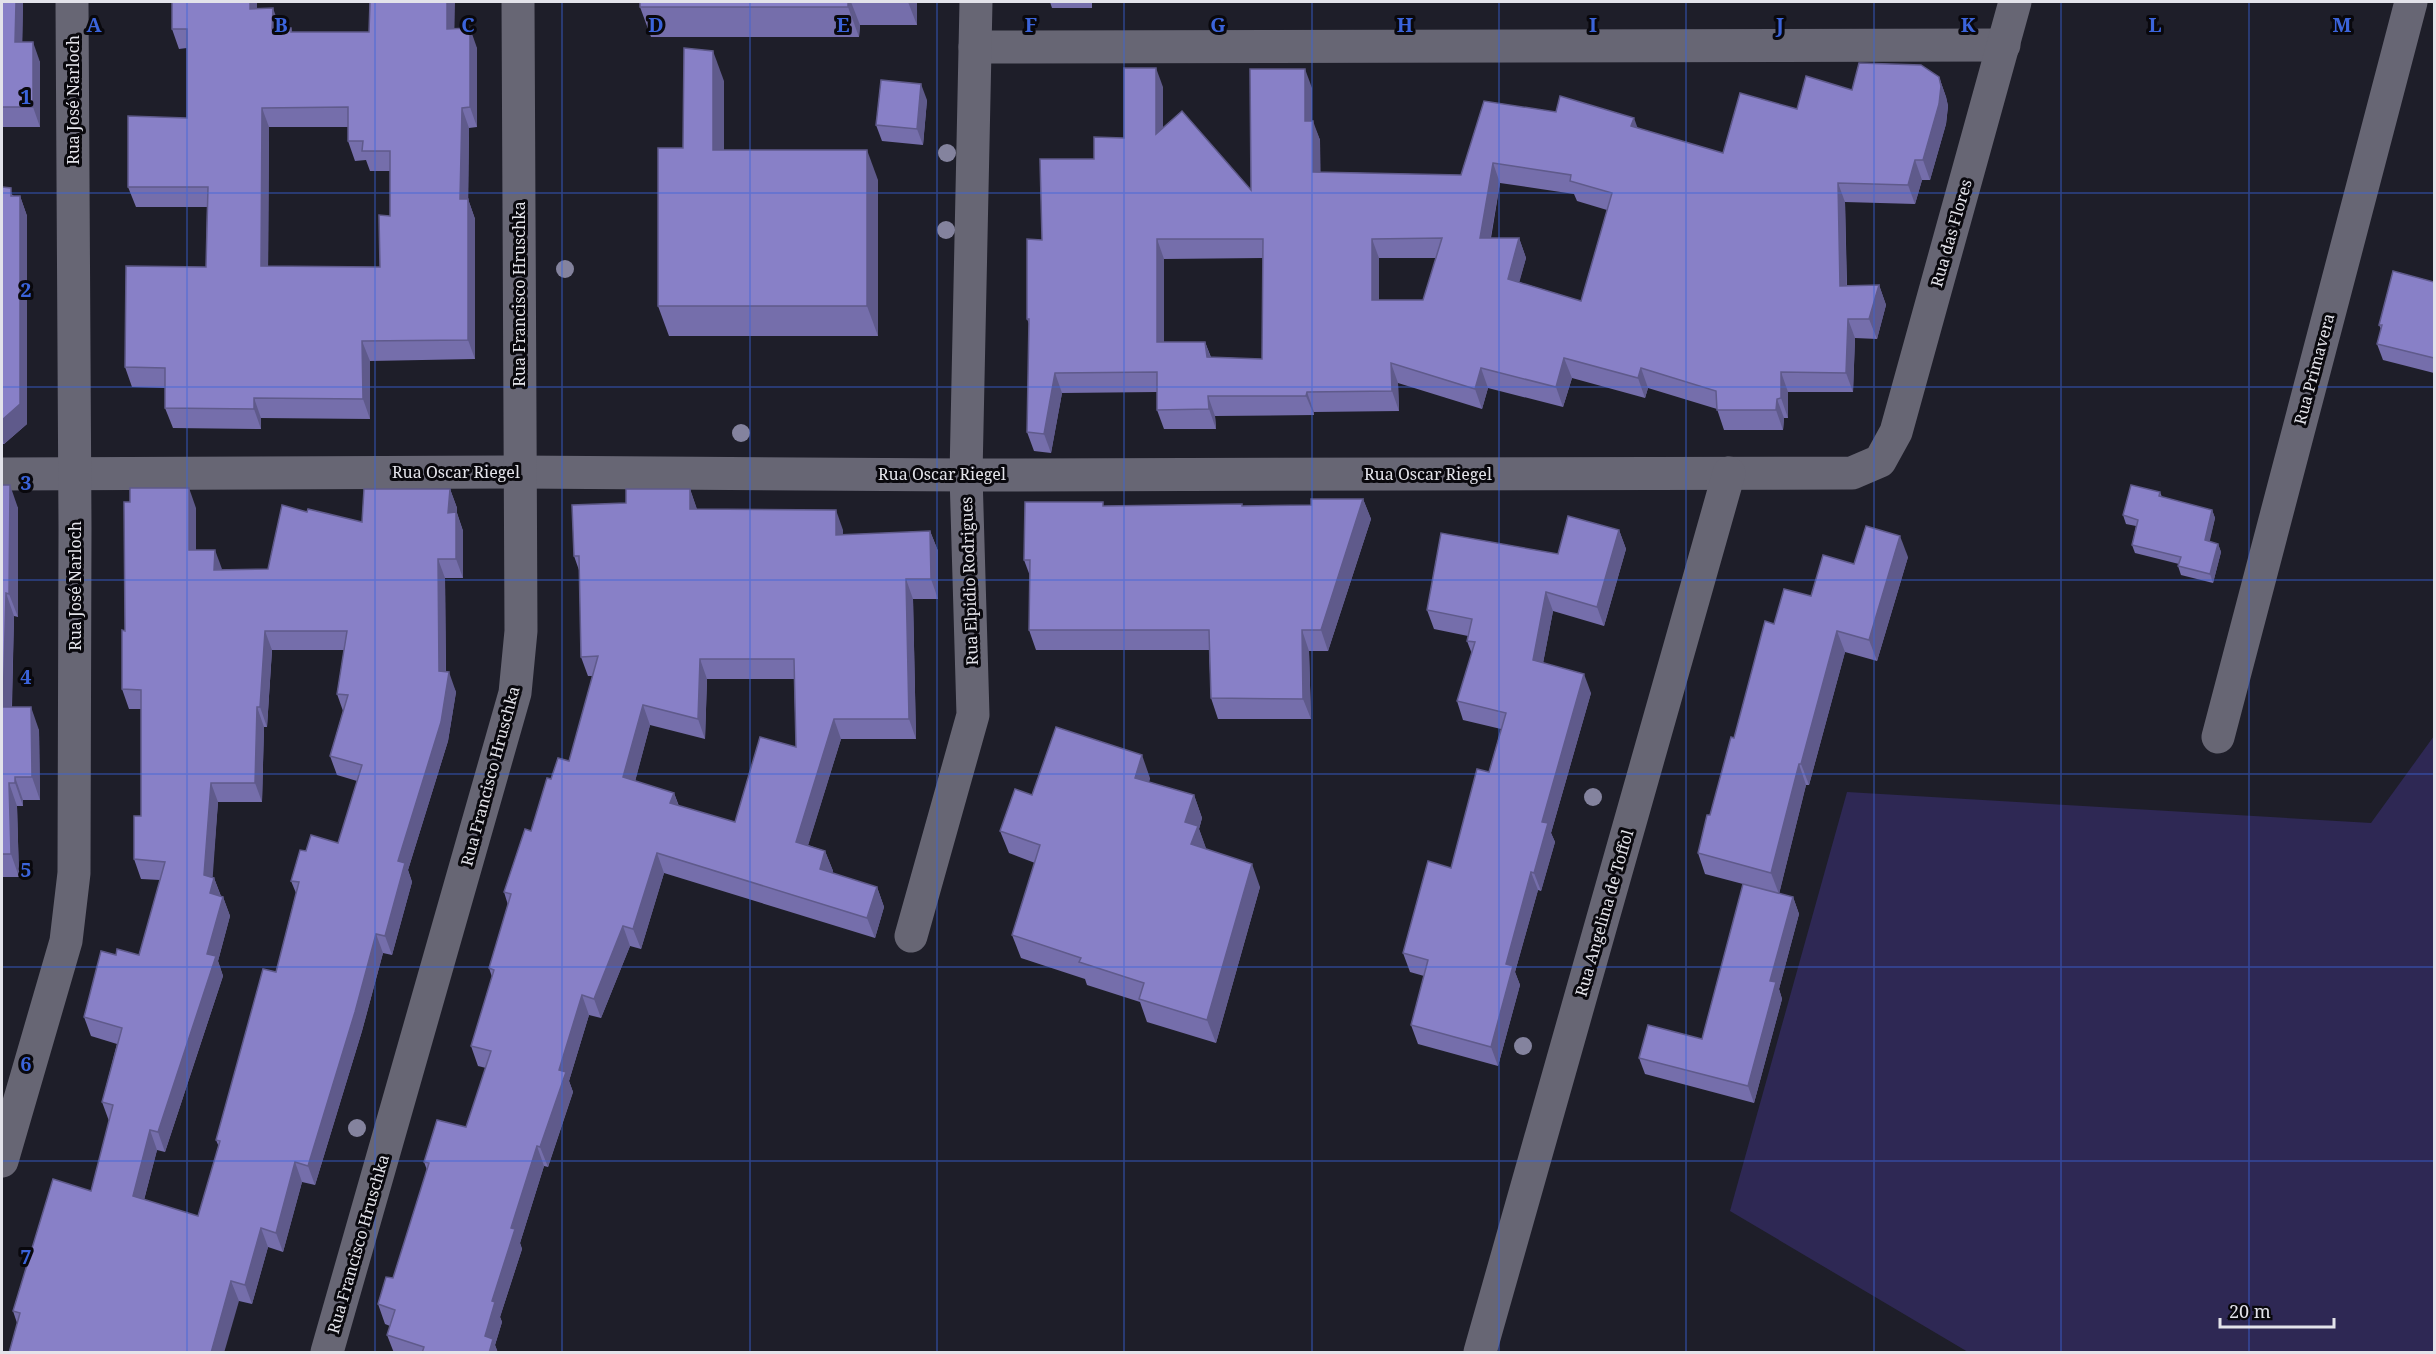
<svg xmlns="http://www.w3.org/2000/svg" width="2436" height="1354" font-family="'Noto Serif',serif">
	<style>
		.green { fill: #2e2854 }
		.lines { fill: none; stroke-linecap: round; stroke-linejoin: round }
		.minor { stroke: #676674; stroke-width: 33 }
		.secondary { stroke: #676674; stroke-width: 33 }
		.tree { fill: #84839e }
		.wall { fill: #756eab; fill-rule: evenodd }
		.shaded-wall { fill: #5f5a8b }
		.building { fill: #8880c7; stroke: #5f5a8b; stroke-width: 1.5; fill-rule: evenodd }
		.grid { fill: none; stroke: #3b64db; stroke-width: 1.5; stroke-opacity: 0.55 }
		.labels { text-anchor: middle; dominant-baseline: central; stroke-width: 6; stroke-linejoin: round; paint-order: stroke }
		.street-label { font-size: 16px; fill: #e3e3ea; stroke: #09080d }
		.grid-label { font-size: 20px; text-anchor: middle; font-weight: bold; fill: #3b64db; stroke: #09080d; stroke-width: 6; stroke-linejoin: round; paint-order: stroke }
	</style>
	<rect width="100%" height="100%" fill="#1e1e29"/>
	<!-- green -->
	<path class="green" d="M 2434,736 L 2434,1352 L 1968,1352 L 1730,1211 L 1847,792 L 2371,823 Z"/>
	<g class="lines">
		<!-- minor -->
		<g class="minor">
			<path d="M 975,47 L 2004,45"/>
			<path d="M 2,474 L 519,472 L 966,475 L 1852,473 L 1880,461 L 1896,432 L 2015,2"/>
			<path d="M 2218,737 L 2411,2"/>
			<path d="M 911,936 L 973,715 L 966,475 L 976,2"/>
			<path d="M 327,1352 L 515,693 L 521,631 L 518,2"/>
			<path d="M 1480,1352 L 1729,473"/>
		</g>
		<!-- secondary -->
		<path class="secondary" d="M 2,1161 L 66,941 L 74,873 L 75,528 L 72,2"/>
	</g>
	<!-- trees -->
	<g class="tree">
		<circle cx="947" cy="153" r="9"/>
		<circle cx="946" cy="230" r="9"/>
		<circle cx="565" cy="269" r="9"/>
		<circle cx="741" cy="433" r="9"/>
		<circle cx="1593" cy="797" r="9"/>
		<circle cx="1523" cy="1046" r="9"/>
		<circle cx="357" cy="1128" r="9"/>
	</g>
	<!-- wall -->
	<g class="wall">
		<path d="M 2,2 L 23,2 L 22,42 L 40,62 L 40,127 L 2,127 Z"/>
		<path d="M 257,2 L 257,8 L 280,29 L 291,28 L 292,32 L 369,32 L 454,29 L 477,48 L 477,127 L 469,128 L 468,199 L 475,219 L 475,359 L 370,361 L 370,419 L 261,418 L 261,429 L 173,428 L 165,408 L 165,388 L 132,387 L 125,367 L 206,267 L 207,207 L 136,207 L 128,187 L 187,118 L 187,48 L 179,49 L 172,29 ZM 269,127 L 348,127 L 348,141 L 355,161 L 366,160 L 370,171 L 390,171 L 390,216 L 380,267 L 268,266 Z"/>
		<path d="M 640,2 L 917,2 L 917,25 L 860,25 L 859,37 L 651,37 L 640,7 Z"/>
		<path d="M 1050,2 L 1092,2 L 1092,8 L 1052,8 Z"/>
		<path d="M 1939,77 L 1946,97 L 1948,106 L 1946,124 L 1930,180 L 1922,180 L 1915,204 L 1845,202 L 1847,285 L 1879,285 L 1886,305 L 1877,339 L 1855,338 L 1853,392 L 1788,392 L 1788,418 L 1784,418 L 1783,430 L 1724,430 L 1717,409 L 1648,388 L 1645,398 L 1572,378 L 1563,407 L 1488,388 L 1482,409 L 1398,383 L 1399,411 L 1314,412 L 1314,415 L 1215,416 L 1216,429 L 1164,429 L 1157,410 L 1157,392 L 1062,393 L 1051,453 L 1034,451 L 1027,432 L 1029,324 L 1027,319 L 1042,240 L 1094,159 L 1124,138 L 1163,87 L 1163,128 L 1251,190 L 1312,88 L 1312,121 L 1320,140 L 1320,172 L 1461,175 L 1484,101 L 1638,128 L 1723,153 L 1797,109 L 1852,90 ZM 1500,183 L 1574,194 L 1577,201 L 1607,210 L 1581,301 L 1519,282 L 1526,258 L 1519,238 L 1491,238 ZM 1263,258 L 1262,359 L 1211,357 L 1205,342 L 1164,342 L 1164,259 ZM 1379,258 L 1436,258 L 1423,300 L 1379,300 Z"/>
		<path d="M 724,81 L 724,150 L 878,180 L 878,336 L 669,336 L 658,306 L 683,148 Z"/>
		<path d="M 927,100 L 923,145 L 882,141 L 876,125 Z"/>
		<path d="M 2,187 L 14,196 L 20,196 L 27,216 L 27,424 L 4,444 L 2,444 Z"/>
		<path d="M 2434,282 L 2434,373 L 2383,360 L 2377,344 L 2381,329 L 2379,325 Z"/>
		<path d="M 2,485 L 18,508 L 18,617 L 14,616 L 12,707 L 39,730 L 40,800 L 23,800 L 23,806 L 17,806 L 19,877 L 2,877 Z"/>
		<path d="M 450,489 L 457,508 L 457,513 L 463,531 L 463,578 L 445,578 L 446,672 L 456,692 L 448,741 L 408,870 L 412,882 L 392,955 L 383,953 L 362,1031 L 315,1185 L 302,1182 L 283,1252 L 268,1247 L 252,1304 L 239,1301 L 17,1323 L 13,1311 L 91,1191 L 109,1121 L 102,1102 L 117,1044 L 91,1036 L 84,1017 L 116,955 L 139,955 L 160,880 L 141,879 L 134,859 L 141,816 L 141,709 L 129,709 L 122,689 L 125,631 L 196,508 L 196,550 L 222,570 L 268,569 L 307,512 L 362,522 ZM 272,650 L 344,650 L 337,694 L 343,711 L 330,756 L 337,775 L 357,781 L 338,843 L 306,851 L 291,881 L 296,893 L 276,972 L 216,1140 L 219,1147 L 198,1216 L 144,1200 L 157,1150 L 165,1152 L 223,976 L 218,961 L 230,916 L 223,897 L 221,896 L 214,878 L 212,877 L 218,802 L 262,802 L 264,727 L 267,727 Z"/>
		<path d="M 690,489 L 697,510 L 843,530 L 843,535 L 930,531 L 938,551 L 938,599 L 913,599 L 916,739 L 841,739 L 808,845 L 825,851 L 833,871 L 832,873 L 877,887 L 884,907 L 875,938 L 664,873 L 641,949 L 630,946 L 601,1018 L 589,1015 L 569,1081 L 573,1092 L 548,1167 L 544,1166 L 520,1243 L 522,1249 L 500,1317 L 502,1322 L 495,1345 L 498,1353 L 394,1353 L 387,1335 L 390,1326 L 385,1324 L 378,1304 L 393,1278 L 427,1170 L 424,1162 L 466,1127 L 486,1068 L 478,1066 L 471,1046 L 492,977 L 489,968 L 508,905 L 504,892 L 531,831 L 551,779 L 569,761 L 593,676 L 588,676 L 581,657 L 580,573 L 574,556 L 626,503 ZM 707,679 L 794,679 L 796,747 L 735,822 L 679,806 L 674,793 L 635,781 L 650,725 L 705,739 Z"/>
		<path d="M 2160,492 L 2162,497 L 2212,510 L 2215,518 L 2209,542 L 2218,544 L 2221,552 L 2213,583 L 2181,575 L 2178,566 L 2179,564 L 2135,553 L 2132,545 L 2136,526 L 2126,524 L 2123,515 Z"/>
		<path d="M 1363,499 L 1371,519 L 1328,651 L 1309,651 L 1311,719 L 1218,719 L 1211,698 L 1209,650 L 1036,650 L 1029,630 L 1030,576 L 1024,560 L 1104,506 L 1242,504 L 1242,506 L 1311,505 Z"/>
		<path d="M 1619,530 L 1626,549 L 1604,626 L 1553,611 L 1543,663 L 1591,693 L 1551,833 L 1555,842 L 1541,891 L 1538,890 L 1515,972 L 1520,985 L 1498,1066 L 1418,1044 L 1411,1025 L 1424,976 L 1410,972 L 1403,953 L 1451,868 L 1489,772 L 1501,729 L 1463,720 L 1457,701 L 1472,654 L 1467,641 L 1468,636 L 1434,629 L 1427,610 L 1558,554 Z"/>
		<path d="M 1908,557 L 1877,661 L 1845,652 L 1809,785 L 1806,785 L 1779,894 L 1793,897 L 1799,914 L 1779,989 L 1782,999 L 1754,1103 L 1645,1074 L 1639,1058 L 1702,1039 L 1743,884 L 1705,874 L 1698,853 L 1734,738 L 1811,596 L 1854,564 Z"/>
		<path d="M 1150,778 L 1149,782 L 1194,795 L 1202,818 L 1199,829 L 1206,849 L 1260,887 L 1216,1043 L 1147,1022 L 1140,1002 L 1087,985 L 1085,979 L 1021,958 L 1012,935 L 1035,863 L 1009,853 L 1000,831 L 1032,795 Z"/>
	</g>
	<!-- shaded-wall -->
	<g class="shaded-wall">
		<path d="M 16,2 L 23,2 L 22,62 L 15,42 Z"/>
		<path d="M 250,2 L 257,2 L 257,28 L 250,9 Z"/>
		<path d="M 447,2 L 455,2 L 454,49 L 447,29 Z"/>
		<path d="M 848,2 L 851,2 L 860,25 L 859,37 L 848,7 Z"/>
		<path d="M 908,2 L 917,2 L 917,25 Z"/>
		<path d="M 273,8 L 280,28 L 280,49 L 272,29 Z"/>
		<path d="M 470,28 L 477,48 L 477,127 L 470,107 Z"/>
		<path d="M 33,42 L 40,62 L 40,127 L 33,107 Z"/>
		<path d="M 713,51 L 724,81 L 724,180 L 713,150 Z"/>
		<path d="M 1156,68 L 1163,87 L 1163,153 L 1156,134 Z"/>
		<path d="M 1305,69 L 1312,88 L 1312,141 L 1305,121 Z"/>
		<path d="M 1939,77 L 1946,97 L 1948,106 L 1946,124 L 1930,180 L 1923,160 Z"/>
		<path d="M 921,84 L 927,100 L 923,145 L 917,129 Z"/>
		<path d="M 262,108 L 269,127 L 268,286 L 261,266 Z"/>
		<path d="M 462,108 L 469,128 L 468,219 L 460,199 Z"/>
		<path d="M 1634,118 L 1641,137 L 1631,126 Z"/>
		<path d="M 1313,121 L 1320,140 L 1321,191 L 1313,172 Z"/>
		<path d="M 867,150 L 878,180 L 878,336 L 867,306 Z"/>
		<path d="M 1915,160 L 1922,180 L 1915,204 L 1908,185 Z"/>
		<path d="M 1493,163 L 1500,183 L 1487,258 L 1480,238 Z"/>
		<path d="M 1838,183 L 1845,202 L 1847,305 L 1840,286 Z"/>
		<path d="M 20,196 L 27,216 L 27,424 L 4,444 L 2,436 L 2,420 Z"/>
		<path d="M 468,199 L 475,219 L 475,359 L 468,340 Z"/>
		<path d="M 1519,238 L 1526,258 L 1515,298 L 1508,279 Z"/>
		<path d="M 1157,239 L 1164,259 L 1164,361 L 1157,342 Z"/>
		<path d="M 1372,239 L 1379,258 L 1379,320 L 1372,300 Z"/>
		<path d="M 1879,285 L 1886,305 L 1877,339 L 1869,319 Z"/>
		<path d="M 1848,319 L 1855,338 L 1853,392 L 1846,373 Z"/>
		<path d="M 362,341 L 370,361 L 370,419 L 363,399 Z"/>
		<path d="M 1205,342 L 1212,361 L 1207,357 Z"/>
		<path d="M 1564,358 L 1572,378 L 1563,407 L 1556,387 Z"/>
		<path d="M 1391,363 L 1398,383 L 1399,411 L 1392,391 Z"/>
		<path d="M 1481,368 L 1488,388 L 1482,409 L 1475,389 Z"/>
		<path d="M 1641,368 L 1648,388 L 1645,398 L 1638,378 Z"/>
		<path d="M 1781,372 L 1788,392 L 1788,418 L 1781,398 Z"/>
		<path d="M 1055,373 L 1062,393 L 1051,453 L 1044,434 Z"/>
		<path d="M 1307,392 L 1314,412 L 1314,415 L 1306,396 Z"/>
		<path d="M 1208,396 L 1215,416 L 1216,429 L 1209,409 Z"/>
		<path d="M 254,398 L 261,418 L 261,429 L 254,409 Z"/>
		<path d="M 1777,399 L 1784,418 L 1783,430 L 1776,410 Z"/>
		<path d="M 10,485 L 18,508 L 18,617 L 9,594 Z"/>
		<path d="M 189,488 L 196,508 L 196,569 L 189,550 Z"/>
		<path d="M 450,489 L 457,508 L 457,513 L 463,531 L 463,578 L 456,559 L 448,513 Z"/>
		<path d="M 690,489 L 697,509 L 697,529 L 690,509 Z"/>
		<path d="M 1363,499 L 1371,519 L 1328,651 L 1321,630 Z"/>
		<path d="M 836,510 L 843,530 L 843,555 L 836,535 Z"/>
		<path d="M 2212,510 L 2215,518 L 2208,549 L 2205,540 Z"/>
		<path d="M 1619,530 L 1626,549 L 1604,626 L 1597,607 Z"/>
		<path d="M 930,531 L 938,551 L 938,599 L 931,579 Z"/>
		<path d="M 1900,536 L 1908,557 L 1877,661 L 1869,640 Z"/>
		<path d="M 2218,544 L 2221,552 L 2213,583 L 2210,574 Z"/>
		<path d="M 215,550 L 222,569 L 214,570 Z"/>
		<path d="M 438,559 L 445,578 L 446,690 L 439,671 Z"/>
		<path d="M 906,579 L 913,599 L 916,739 L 909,719 Z"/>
		<path d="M 1546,592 L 1553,611 L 1540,679 L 1533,660 Z"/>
		<path d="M 6,593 L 14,616 L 11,730 L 3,707 Z"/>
		<path d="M 1302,630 L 1309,651 L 1311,719 L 1303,699 Z"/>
		<path d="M 265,631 L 272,650 L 267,727 L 260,707 Z"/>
		<path d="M 1837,631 L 1845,652 L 1809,785 L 1801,764 Z"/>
		<path d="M 700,659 L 707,679 L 705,739 L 698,719 Z"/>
		<path d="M 449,672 L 456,692 L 448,741 L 408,870 L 412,882 L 392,955 L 385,936 L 398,861 Z"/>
		<path d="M 1584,674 L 1591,693 L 1551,833 L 1555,842 L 1541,891 L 1534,873 L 1542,822 Z"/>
		<path d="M 643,705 L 650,725 L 631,797 L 623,777 Z"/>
		<path d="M 31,707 L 39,730 L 40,800 L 32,777 Z"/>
		<path d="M 257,707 L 264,727 L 262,802 L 255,783 Z"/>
		<path d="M 834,719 L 841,739 L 803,862 L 796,842 Z"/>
		<path d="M 1142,755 L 1150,778 L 1144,800 L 1135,778 Z"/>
		<path d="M 1799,764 L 1806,785 L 1779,894 L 1771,873 Z"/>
		<path d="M 15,777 L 23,800 L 23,806 L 15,783 Z"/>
		<path d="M 9,783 L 17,806 L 19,877 L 11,854 Z"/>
		<path d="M 211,783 L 218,802 L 212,887 L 214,878 L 221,897 L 217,912 L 204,875 Z"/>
		<path d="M 674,793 L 681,813 L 670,803 Z"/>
		<path d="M 1194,795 L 1202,818 L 1199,829 L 1206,848 L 1199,867 L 1191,844 L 1185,822 Z"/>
		<path d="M 825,851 L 833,871 L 827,889 L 820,869 Z"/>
		<path d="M 657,853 L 664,873 L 641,949 L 633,929 Z"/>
		<path d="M 1252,864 L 1260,887 L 1216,1043 L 1207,1020 Z"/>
		<path d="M 1531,872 L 1538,890 L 1515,972 L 1520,985 L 1498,1066 L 1491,1047 L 1506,964 Z"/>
		<path d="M 877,887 L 884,907 L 875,938 L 867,918 Z"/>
		<path d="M 223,897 L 230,916 L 218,961 L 223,976 L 165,1152 L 158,1132 Z"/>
		<path d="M 1793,897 L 1799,914 L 1779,989 L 1782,999 L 1754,1103 L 1748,1086 L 1770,981 Z"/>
		<path d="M 623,926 L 630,946 L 601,1018 L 594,999 Z"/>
		<path d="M 376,934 L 383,953 L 362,1031 L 315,1185 L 308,1166 Z"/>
		<path d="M 582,995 L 589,1015 L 569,1081 L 573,1092 L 548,1167 L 540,1147 L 559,1070 Z"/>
		<path d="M 150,1130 L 157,1150 L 140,1215 L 133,1196 Z"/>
		<path d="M 537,1146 L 544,1166 L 520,1243 L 522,1249 L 500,1317 L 502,1322 L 495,1345 L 498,1353 L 489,1353 L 485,1336 L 492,1301 L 511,1228 Z"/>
		<path d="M 295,1162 L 302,1182 L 283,1252 L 276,1233 Z"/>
		<path d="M 261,1228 L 268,1247 L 252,1304 L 245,1285 Z"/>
		<path d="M 231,1281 L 239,1301 L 224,1353 L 211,1353 Z"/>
	</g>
	<!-- building -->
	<g class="building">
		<path d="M 2,2 L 16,2 L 15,42 L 33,42 L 33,107 L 2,107 Z"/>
		<path d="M 172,2 L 250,2 L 250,9 L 273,8 L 272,29 L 291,28 L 291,32 L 369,32 L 370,2 L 447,2 L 447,29 L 470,28 L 470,107 L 462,108 L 460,199 L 468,199 L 468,340 L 362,341 L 363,399 L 254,398 L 254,409 L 165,408 L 165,368 L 125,367 L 126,266 L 206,267 L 208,187 L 128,187 L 128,116 L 187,118 L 187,29 L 172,29 ZM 348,107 L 348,141 L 363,141 L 362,151 L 390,151 L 390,216 L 379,215 L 380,267 L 261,266 L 262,108 Z"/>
		<rect x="640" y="2" width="208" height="5"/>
		<path d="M 684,48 L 713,51 L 713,150 L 867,150 L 867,306 L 658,306 L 658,148 L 683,148 Z"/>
		<path d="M 1859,63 L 1921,65 L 1939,77 L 1941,86 L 1939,104 L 1923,160 L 1915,160 L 1908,185 L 1838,183 L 1840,286 L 1879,285 L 1869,319 L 1848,319 L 1846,373 L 1781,372 L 1781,398 L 1777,399 L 1776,410 L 1717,410 L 1716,391 L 1641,368 L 1638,378 L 1564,358 L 1556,387 L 1481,368 L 1475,389 L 1391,363 L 1392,391 L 1307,392 L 1306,396 L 1208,396 L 1209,409 L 1157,410 L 1157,372 L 1055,373 L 1044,434 L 1027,432 L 1029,319 L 1027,319 L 1027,239 L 1042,240 L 1040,159 L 1094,159 L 1094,137 L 1124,138 L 1124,68 L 1156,68 L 1156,134 L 1182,111 L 1251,190 L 1250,69 L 1305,69 L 1305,121 L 1313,121 L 1313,172 L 1461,175 L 1484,101 L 1556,112 L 1560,96 L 1634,118 L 1631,126 L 1723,153 L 1740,93 L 1797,109 L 1806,76 L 1852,90 ZM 1493,163 L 1571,175 L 1570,181 L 1612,193 L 1581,301 L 1508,279 L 1519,238 L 1480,238 ZM 1442,238 L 1423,300 L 1372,300 L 1372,239 ZM 1157,239 L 1263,239 L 1262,359 L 1207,357 L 1205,342 L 1157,342 Z"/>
		<path d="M 881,80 L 921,84 L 917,129 L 876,125 Z"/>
		<path d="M 2,187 L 11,188 L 11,196 L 20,196 L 20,404 L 2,420 Z"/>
		<path d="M 2393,271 L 2434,282 L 2434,358 L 2377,344 L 2382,325 L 2379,325 Z"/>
		<path d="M 2,485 L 10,485 L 9,594 L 6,593 L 3,707 L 31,707 L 32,777 L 15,777 L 15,783 L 9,783 L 11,854 L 2,854 Z"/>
		<path d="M 2131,485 L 2160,492 L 2159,496 L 2212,510 L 2205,540 L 2218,544 L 2210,574 L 2178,566 L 2181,557 L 2132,545 L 2138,520 L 2123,515 Z"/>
		<path d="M 130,488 L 189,488 L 189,550 L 215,550 L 214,570 L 268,569 L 282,505 L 307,512 L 308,509 L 362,522 L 364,489 L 450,489 L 448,513 L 456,512 L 456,559 L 438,559 L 439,671 L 449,672 L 441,722 L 398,861 L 405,863 L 385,936 L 376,934 L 355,1012 L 308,1166 L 295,1162 L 276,1233 L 261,1228 L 245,1285 L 231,1281 L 211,1353 L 9,1353 L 20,1313 L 13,1311 L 53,1179 L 91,1191 L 113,1105 L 102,1102 L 122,1028 L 84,1017 L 101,951 L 116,955 L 117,949 L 139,955 L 165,862 L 134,859 L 134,816 L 141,816 L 141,690 L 122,689 L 122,630 L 125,631 L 124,502 L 130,502 ZM 265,631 L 347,631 L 337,694 L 348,695 L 330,756 L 362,765 L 338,843 L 311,835 L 306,851 L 300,850 L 291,881 L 299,882 L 276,972 L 263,969 L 216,1140 L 220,1141 L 198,1216 L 133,1196 L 150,1130 L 158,1132 L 216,956 L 207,954 L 223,897 L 210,893 L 214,878 L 204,875 L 211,783 L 255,783 L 257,707 L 260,707 Z"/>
		<path d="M 626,489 L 690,489 L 690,509 L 836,510 L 836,535 L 930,531 L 931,579 L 906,579 L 909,719 L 834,719 L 796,842 L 825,851 L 820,869 L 877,887 L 867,918 L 657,853 L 633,929 L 623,926 L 594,999 L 582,995 L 559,1070 L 566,1072 L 540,1147 L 537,1146 L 511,1228 L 515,1229 L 492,1301 L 495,1302 L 485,1336 L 493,1339 L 489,1353 L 422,1353 L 424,1347 L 387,1335 L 395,1310 L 378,1304 L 386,1277 L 393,1278 L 429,1163 L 424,1162 L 437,1120 L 466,1127 L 491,1051 L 471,1046 L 494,970 L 489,968 L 511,894 L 504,892 L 525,829 L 531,831 L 547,778 L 551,779 L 558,758 L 569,761 L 598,656 L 581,657 L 579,556 L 574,556 L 572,505 L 626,503 ZM 700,659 L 794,659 L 796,747 L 760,737 L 735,822 L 670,803 L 674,793 L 623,777 L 643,705 L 698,719 Z"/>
		<path d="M 1311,499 L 1363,499 L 1321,630 L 1302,630 L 1303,699 L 1211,698 L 1209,630 L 1029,630 L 1030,560 L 1024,560 L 1025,502 L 1103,502 L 1103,506 L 1242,504 L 1242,506 L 1311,505 Z"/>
		<path d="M 1568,516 L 1619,530 L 1597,607 L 1546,592 L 1533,660 L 1584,674 L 1542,822 L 1548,823 L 1534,873 L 1531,872 L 1506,964 L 1513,966 L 1491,1047 L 1411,1025 L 1428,960 L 1403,953 L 1428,861 L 1451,868 L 1477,769 L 1489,772 L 1506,713 L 1457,701 L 1475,642 L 1467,641 L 1472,619 L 1427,610 L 1441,533 L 1558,554 Z"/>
		<path d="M 1866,526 L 1900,536 L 1869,640 L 1837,631 L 1801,764 L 1799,764 L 1771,873 L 1698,853 L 1707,815 L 1710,815 L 1731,737 L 1734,738 L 1765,621 L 1774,624 L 1784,589 L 1811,596 L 1823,555 L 1854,564 Z"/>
		<path d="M 1056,727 L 1142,755 L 1135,778 L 1194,795 L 1185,822 L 1198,826 L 1191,844 L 1252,864 L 1207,1020 L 1139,999 L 1144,983 L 1079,962 L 1081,958 L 1012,935 L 1040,845 L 1000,831 L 1015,789 L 1032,795 Z"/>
		<path d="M 1743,884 L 1793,897 L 1770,981 L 1776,982 L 1748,1086 L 1639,1058 L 1648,1025 L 1702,1039 Z"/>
	</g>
	<!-- grid -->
	<path class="grid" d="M 187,2 L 187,1352M 375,2 L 375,1352M 562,2 L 562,1352M 750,2 L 750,1352M 937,2 L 937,1352M 1124,2 L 1124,1352M 1312,2 L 1312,1352M 1499,2 L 1499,1352M 1686,2 L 1686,1352M 1874,2 L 1874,1352M 2061,2 L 2061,1352M 2249,2 L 2249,1352M 2,193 L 2434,193M 2,387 L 2434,387M 2,580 L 2434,580M 2,774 L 2434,774M 2,967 L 2434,967M 2,1161 L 2434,1161"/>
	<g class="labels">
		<!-- street labels -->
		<g class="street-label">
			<text transform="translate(73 100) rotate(-90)">Rua José Narloch</text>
			<text transform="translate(1951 233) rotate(-74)">Rua das Flores</text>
			<text transform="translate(519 294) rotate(-90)">Rua Francisco Hruschka</text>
			<text transform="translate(2314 369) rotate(-75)">Rua Primavera</text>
			<text x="456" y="472">Rua Oscar Riegel</text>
			<text x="942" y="474">Rua Oscar Riegel</text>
			<text x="1428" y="474">Rua Oscar Riegel</text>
			<text transform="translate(969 581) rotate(-92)">Rua Elpidio Rodrigues</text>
			<text transform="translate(75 586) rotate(-90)">Rua José Narloch</text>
			<text transform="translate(490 776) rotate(-75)">Rua Francisco Hruschka</text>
			<text transform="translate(1604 913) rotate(-74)">Rua Angelina de Toffol</text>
			<text transform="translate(358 1244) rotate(-74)">Rua Francisco Hruschka</text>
		</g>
	</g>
	<g class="grid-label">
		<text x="94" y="32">A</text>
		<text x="281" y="32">B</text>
		<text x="468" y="32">C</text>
		<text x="656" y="32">D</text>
		<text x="843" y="32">E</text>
		<text x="1031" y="32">F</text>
		<text x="1218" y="32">G</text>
		<text x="1405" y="32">H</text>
		<text x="1593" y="32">I</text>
		<text x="1780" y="32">J</text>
		<text x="1968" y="32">K</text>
		<text x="2155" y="32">L</text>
		<text x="2342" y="32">M</text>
		<text x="26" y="104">1</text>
		<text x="26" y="297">2</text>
		<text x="26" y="490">3</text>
		<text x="26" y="684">4</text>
		<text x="26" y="877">5</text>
		<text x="26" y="1071">6</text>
		<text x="26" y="1264">7</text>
	</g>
	<!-- border -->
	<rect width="2436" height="1354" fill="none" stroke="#e3e3ea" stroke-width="6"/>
	<!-- scale -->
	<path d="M2220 1318v9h114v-9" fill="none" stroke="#e3e3ea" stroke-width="3"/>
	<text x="2229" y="1318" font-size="18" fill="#e3e3ea" stroke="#09080d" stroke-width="4.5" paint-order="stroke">20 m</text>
</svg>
